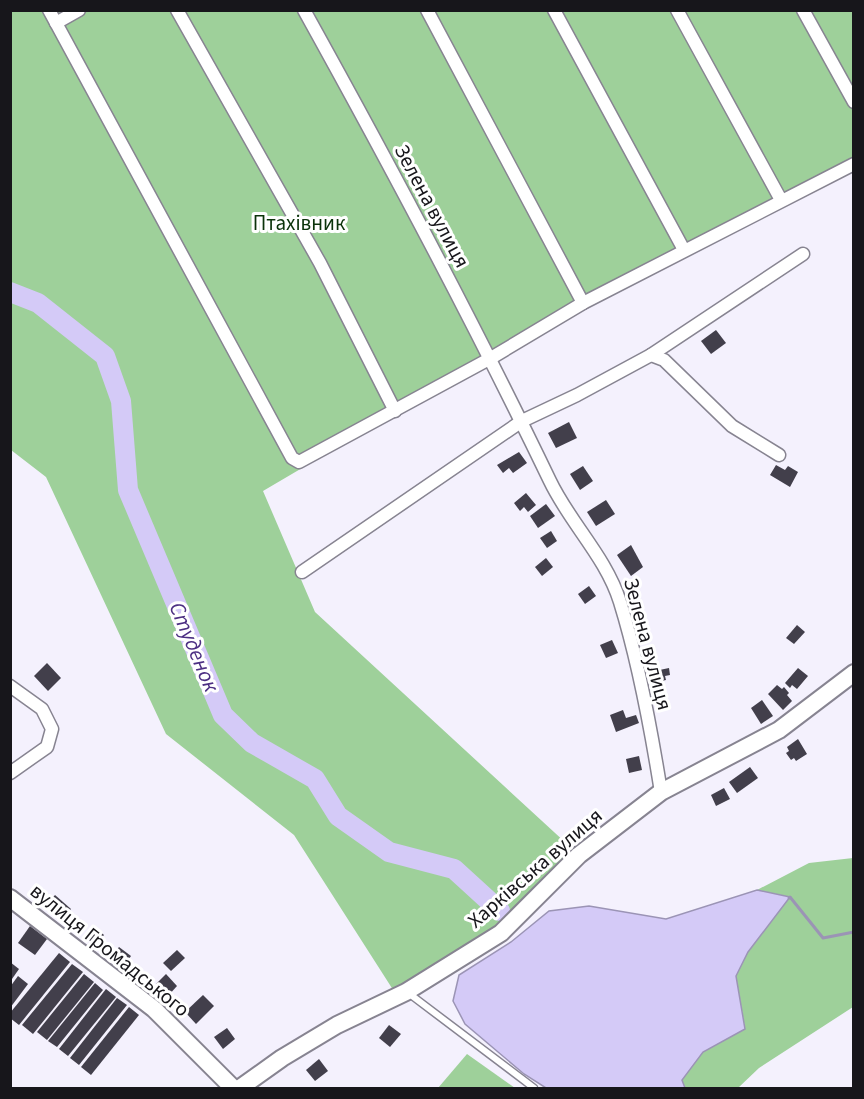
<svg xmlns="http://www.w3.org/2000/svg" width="864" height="1099" font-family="'Source Sans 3',sans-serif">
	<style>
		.green { fill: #9ed09a }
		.water { fill: #d4caf7; stroke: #9b94b5; stroke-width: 1.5 }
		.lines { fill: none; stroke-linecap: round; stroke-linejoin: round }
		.stream { stroke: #9b94b5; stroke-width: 3 }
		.river { stroke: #d4caf7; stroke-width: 20 }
		.building { fill: #423f4b }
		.lane-casing { stroke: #878491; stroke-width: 9 }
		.street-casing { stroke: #878491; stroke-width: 15 }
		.secondary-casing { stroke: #878491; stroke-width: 20 }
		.lane { stroke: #fff; stroke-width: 6 }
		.street { stroke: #fff; stroke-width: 12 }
		.secondary { stroke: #fff; stroke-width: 16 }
		.labels { text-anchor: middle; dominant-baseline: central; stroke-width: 6; stroke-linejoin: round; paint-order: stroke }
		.street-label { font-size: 21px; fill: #17161b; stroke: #fff }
		.park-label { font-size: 21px; fill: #0b330a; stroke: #fff }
		.water-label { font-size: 22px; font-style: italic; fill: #4c2f83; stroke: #fff }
	</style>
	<rect width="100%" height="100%" fill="#f4f1fd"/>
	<!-- green -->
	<g class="green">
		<path d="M 10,11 L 804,11 L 853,101 L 853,164 L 571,310 L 263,491 L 315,612 L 579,855 L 501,933 L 397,996 L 294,835 L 166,734 L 46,477 L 11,450 Z"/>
		<path d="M 807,11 L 853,11 L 853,92 Z"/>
		<path d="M 853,858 L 853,1007 L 759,1068 L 738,1088 L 685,1088 L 682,1080 L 703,1052 L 745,1028 L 736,976 L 748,952 L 790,897 L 757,890 L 809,863 Z"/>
		<path d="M 467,1054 L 515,1088 L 438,1088 Z"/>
	</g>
	<!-- water -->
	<path class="water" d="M 757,890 L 790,897 L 748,952 L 736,976 L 745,1029 L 703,1052 L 682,1080 L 685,1088 L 546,1088 L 524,1074 L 465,1024 L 453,1001 L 459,975 L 511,942 L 549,911 L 589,906 L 666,919 Z"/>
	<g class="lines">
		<!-- stream -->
		<path class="stream" d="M 789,898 L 790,897 L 823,938 L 854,932"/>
		<!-- river -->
		<path class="river" d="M 10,292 L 38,303 L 105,356 L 121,401 L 128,490 L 223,715 L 252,743 L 315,779 L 338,816 L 389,852 L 454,869 L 500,911"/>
	</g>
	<!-- building -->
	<g class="building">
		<path d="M 716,330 L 726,343 L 711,354 L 701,341 Z"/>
		<path d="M 569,422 L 577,438 L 556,448 L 548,433 Z"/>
		<path d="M 519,452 L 527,463 L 513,473 L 509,468 L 503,473 L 497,465 Z"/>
		<path d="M 776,465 L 785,470 L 788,466 L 798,472 L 790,487 L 770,475 Z"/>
		<path d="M 583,466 L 593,481 L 580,490 L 570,474 Z"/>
		<path d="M 526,493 L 536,505 L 528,512 L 524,507 L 520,511 L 514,503 Z"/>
		<path d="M 606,500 L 615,514 L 596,526 L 587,512 Z"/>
		<path d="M 546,504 L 555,516 L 538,528 L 530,516 Z"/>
		<path d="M 551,531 L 557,541 L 547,548 L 540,538 Z"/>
		<path d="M 631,545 L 643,567 L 631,576 L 617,555 Z"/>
		<path d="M 546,558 L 553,567 L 542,576 L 535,567 Z"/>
		<path d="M 589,586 L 596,596 L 585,604 L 578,594 Z"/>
		<path d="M 797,625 L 805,632 L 794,644 L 786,638 Z"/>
		<path d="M 612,640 L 618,653 L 606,658 L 600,645 Z"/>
		<path d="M 47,663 L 61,678 L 48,691 L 34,676 Z"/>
		<path d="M 669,668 L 670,675 L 665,676 L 666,680 L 652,683 L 650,672 Z"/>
		<path d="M 798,668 L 808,676 L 797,689 L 792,685 L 790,688 L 785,683 Z"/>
		<path d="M 777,685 L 782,689 L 784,687 L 789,693 L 787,695 L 792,701 L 783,710 L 768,694 Z"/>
		<path d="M 762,700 L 773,716 L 761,724 L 751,708 Z"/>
		<path d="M 623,710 L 626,718 L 636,715 L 639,723 L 616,732 L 610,715 Z"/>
		<path d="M 798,739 L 807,754 L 796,761 L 794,758 L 791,760 L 786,753 L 789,751 L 787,747 Z"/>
		<path d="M 639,756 L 642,770 L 629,773 L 626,759 Z"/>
		<path d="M 750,767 L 758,778 L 737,793 L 729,782 Z"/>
		<path d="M 724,788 L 730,799 L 716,806 L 711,795 Z"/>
		<path d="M 55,895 L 71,909 L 62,919 L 46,905 Z"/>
		<path d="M 30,926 L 47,939 L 35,955 L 18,943 Z"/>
		<path d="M 94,926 L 104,935 L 95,945 L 85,937 Z"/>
		<path d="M 119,947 L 131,956 L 122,969 L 109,959 Z"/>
		<path d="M 177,950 L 185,958 L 171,971 L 163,963 Z"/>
		<path d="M 59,953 L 70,962 L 19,1025 L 10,1018 L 10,1013 Z"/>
		<path d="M 10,962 L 19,969 L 12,979 L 10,978 Z"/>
		<path d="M 72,964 L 83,972 L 33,1034 L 22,1025 Z"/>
		<path d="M 84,974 L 94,982 L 47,1040 L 37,1032 Z"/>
		<path d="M 166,974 L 177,986 L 168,996 L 156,984 Z"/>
		<path d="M 18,976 L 28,984 L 10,1008 L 10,987 Z"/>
		<path d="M 95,983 L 103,990 L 57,1047 L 48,1041 Z"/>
		<path d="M 106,989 L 116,997 L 68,1056 L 59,1049 Z"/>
		<path d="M 203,995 L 214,1006 L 196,1024 L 185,1012 Z"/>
		<path d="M 117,998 L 127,1005 L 79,1065 L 70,1058 Z"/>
		<path d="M 129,1007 L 139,1015 L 91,1075 L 81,1067 Z"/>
		<path d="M 389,1025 L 401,1034 L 390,1047 L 379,1038 Z"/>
		<path d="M 227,1028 L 235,1039 L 223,1049 L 214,1037 Z"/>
		<path d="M 319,1059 L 328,1071 L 315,1081 L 306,1070 Z"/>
	</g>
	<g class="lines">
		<defs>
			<path id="lane" d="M 407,992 L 534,1088"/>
			<g id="street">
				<path d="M 49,10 L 292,458 L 299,462 L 491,358 L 583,303 L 854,164"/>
				<path d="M 177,10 L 320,263 L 395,411"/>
				<path d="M 304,10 C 390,165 473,321 550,481 C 570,523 606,557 620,602 C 639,663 651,729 661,792"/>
				<path d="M 427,10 L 583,303"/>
				<path d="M 554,10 L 684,250"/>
				<path d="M 677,10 L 781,200"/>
				<path d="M 803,10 L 854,102"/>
				<path d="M 56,23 L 79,10"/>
				<path d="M 651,355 L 803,254"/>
				<path d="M 302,572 L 522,421 L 577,395 L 651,355 L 664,360 L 732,426 L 779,455"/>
				<path d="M 10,686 L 42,709 L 52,729 L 47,747 L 10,773"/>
			</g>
			<g id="secondary">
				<path d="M 10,898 L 154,1009 L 233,1088"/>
				<path d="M 240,1088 L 282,1058 L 337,1025 L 406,992 L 501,933 L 579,855 L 661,792 L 779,730 L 854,673"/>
			</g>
		</defs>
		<!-- lane casing -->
		<use href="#lane" class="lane-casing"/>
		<!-- street casing -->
		<use href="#street" class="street-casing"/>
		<!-- secondary casing -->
		<use href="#secondary" class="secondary-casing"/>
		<!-- lane -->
		<use href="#lane" class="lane"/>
		<!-- street -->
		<use href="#street" class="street"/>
		<!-- secondary -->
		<use href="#secondary" class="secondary"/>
	</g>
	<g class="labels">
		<!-- street labels -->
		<g class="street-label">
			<text transform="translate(432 206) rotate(62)">Зелена вулиця</text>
			<text transform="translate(648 644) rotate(75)">Зелена вулиця</text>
			<text transform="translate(535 868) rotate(-41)">Харківська вулиця</text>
			<text transform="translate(110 950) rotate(39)">вулиця Громадського</text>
		</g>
		<!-- park labels -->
		<g class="park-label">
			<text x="299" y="223">Птахівник</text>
		</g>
		<!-- water labels -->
		<g class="water-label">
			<text transform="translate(194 647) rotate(67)">Студенок</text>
		</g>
	</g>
	<!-- border -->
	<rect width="864" height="1099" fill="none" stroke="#17161b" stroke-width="24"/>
</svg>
